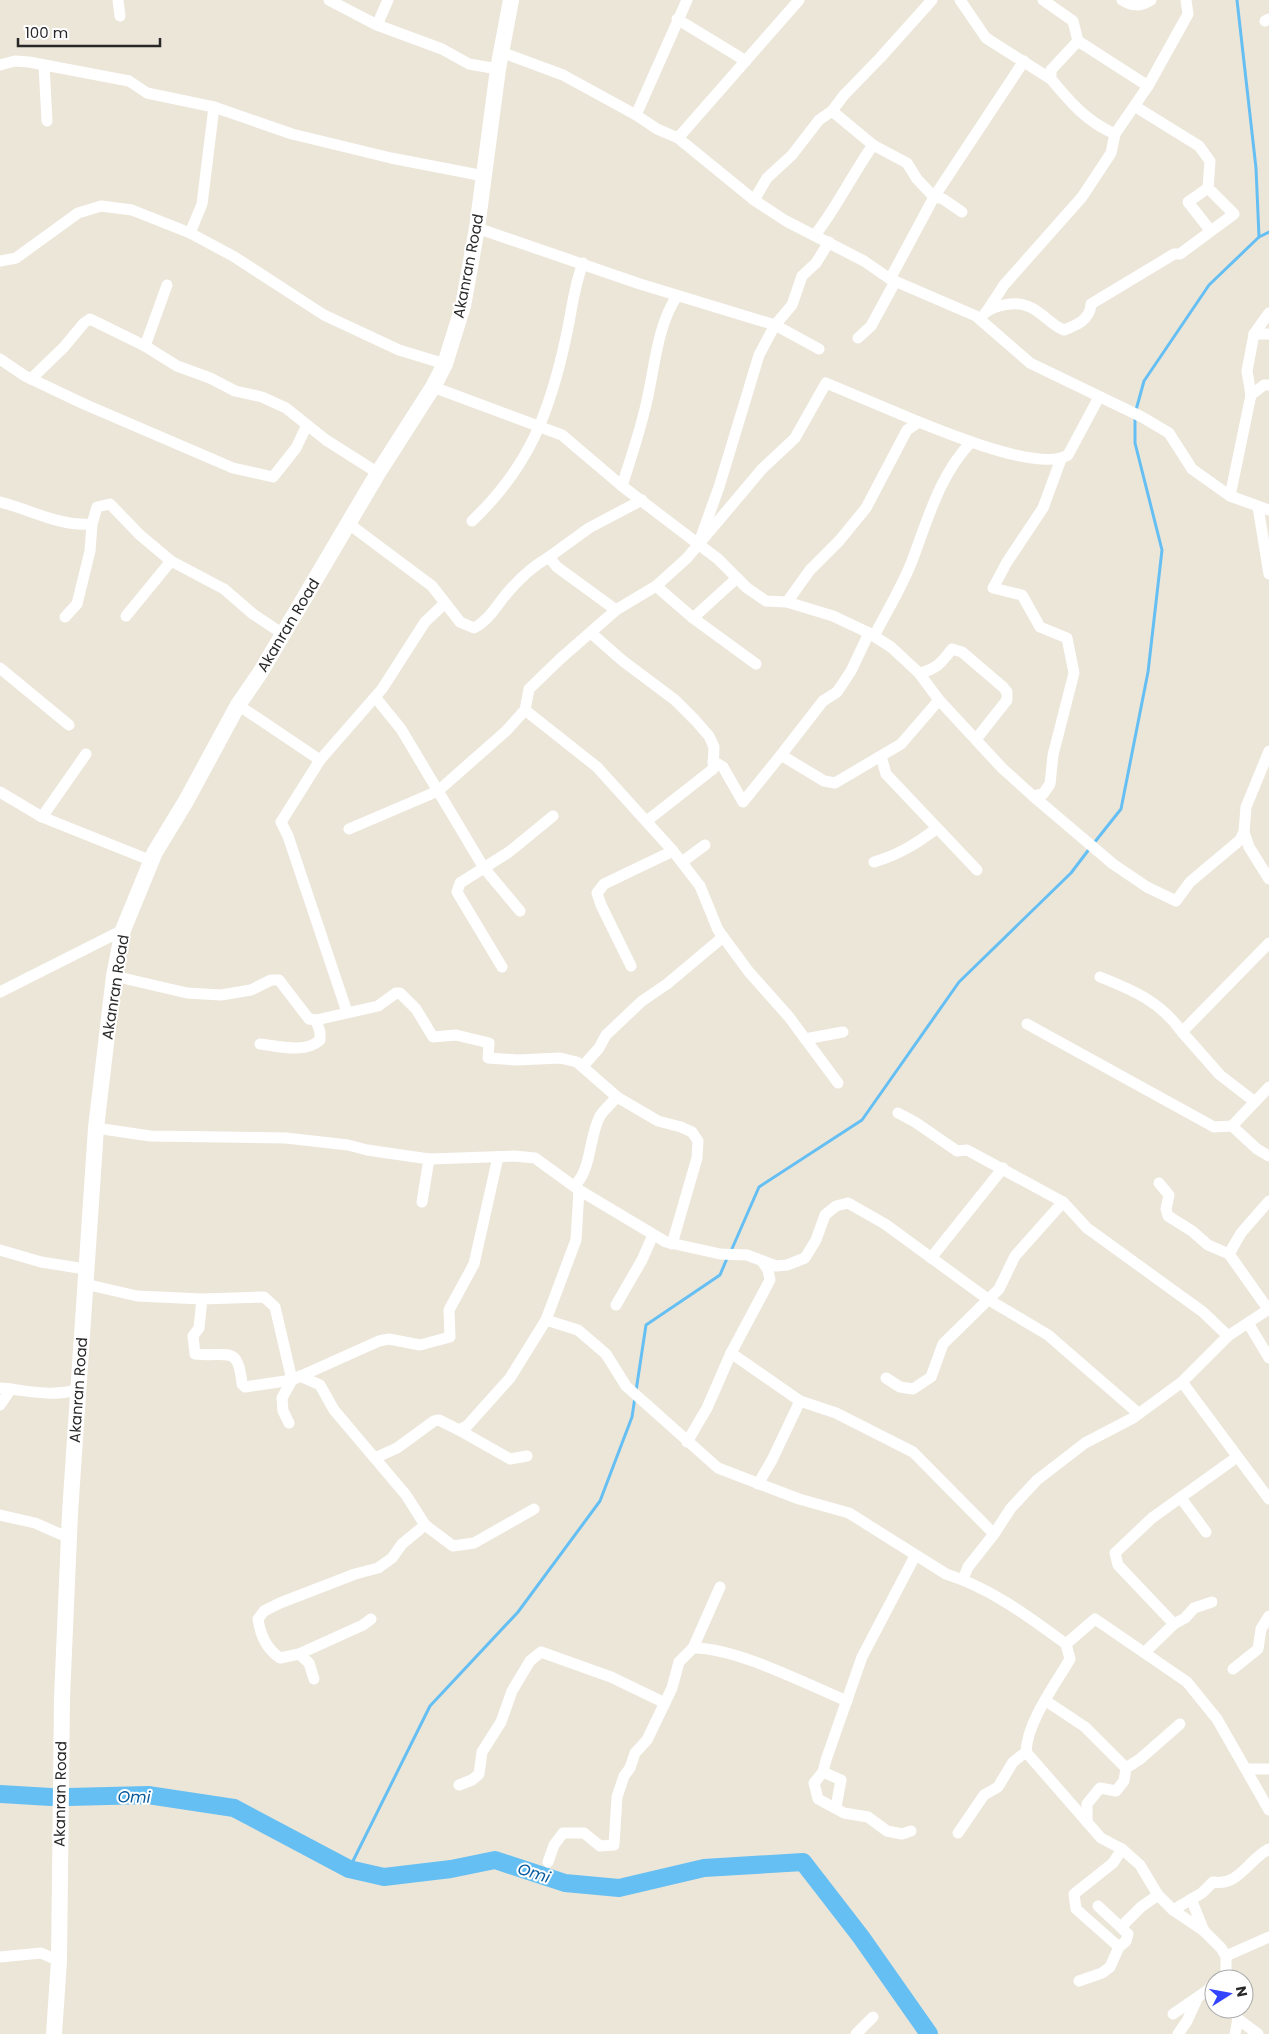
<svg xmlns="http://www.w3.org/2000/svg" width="1269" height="2034" font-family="Poppins,sans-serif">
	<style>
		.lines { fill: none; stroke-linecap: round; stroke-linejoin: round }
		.stream { stroke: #66bff3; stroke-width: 3 }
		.river { stroke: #66bff3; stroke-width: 18 }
		.minor { stroke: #fff; stroke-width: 11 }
		.secondary { stroke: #fff; stroke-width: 16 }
		.labels { text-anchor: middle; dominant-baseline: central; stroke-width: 4; stroke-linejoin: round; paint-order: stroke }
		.street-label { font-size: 15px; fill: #282828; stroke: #fff }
		.water-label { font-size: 16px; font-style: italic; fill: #075a9d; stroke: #fff }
	</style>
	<rect width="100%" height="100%" fill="#ece6d9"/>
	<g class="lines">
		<!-- stream -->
		<g class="stream">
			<path d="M 1237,0 L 1256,168 L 1259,237"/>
			<path d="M 1136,410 L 1144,381 L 1209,285 L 1259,237 L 1269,232"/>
			<path d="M 1094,843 L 1121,809 L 1148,672 L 1162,550 L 1135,443 L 1135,416"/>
			<path d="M 731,1251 L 759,1187 L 862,1120 L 959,982 L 1071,873 L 1090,848"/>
			<path d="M 636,1391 L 646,1325 L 720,1275 L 728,1256"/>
			<path d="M 349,1869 L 430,1706 L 518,1612 L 600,1501 L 632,1417 L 635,1397"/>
		</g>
		<!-- river -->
		<g class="river">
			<path d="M 0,1794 L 51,1797"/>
			<path d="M 68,1797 L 148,1795 L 234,1808 L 349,1869 L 384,1877 L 451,1869 L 495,1860 L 565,1883 L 619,1888 L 704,1868 L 803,1862 L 861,1937 L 929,2034"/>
		</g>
		<!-- minor -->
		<g class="minor">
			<path d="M 118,0 L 120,16"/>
			<path d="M 329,0 L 377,25 L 442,49 L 469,64 L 498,69"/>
			<path d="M 960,0 L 986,38 L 1051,79 L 1051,70 L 1078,41 L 1073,21 L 1043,0"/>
			<path d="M 1122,0 C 1132,6 1140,7 1151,0"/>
			<path d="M 677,19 L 746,61"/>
			<path d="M 1265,21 L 1269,19"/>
			<path d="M 377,25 L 388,0"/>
			<path d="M 1078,41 L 1148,86"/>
			<path d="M 501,52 L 563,75 L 636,115 L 657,129 L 678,138 L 754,200 L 786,221 L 864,261 L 890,279 L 976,316 L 1030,363 L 1142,417 L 1169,433 L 1192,469 L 1230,496 L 1269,510"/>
			<path d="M 0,65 L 15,61 L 29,62 L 129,81 L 147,93 L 214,107 L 292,134 L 391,158 L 484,176"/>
			<path d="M 44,65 L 47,121"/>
			<path d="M 1051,79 C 1070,102 1087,122 1115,134"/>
			<path d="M 1136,107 L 1199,146 L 1210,161 L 1208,188 L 1188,202 L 1210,230"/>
			<path d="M 832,111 L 873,145 L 907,163 L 917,179 L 934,197 L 943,199 L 962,212"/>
			<path d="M 636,115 L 687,0"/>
			<path d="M 678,138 L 799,0"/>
			<path d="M 754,200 L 767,178 L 792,155 L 819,120 L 832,111 L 844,95 L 880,58 L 932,0"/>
			<path d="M 477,228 L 640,284 L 775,325 L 819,349"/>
			<path d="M 190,233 L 202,204 L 214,107"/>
			<path d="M 815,235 C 837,207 852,175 873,145"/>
			<path d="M 0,261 L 16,258 L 78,213 L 101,206 L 132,210 L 190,233 L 233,256 L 324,315 L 399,350 L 445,364"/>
			<path d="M 890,279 L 934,197 L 1024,61"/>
			<path d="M 987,311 L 1004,285 L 1082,197 L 1111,153 L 1115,134 L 1148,86 L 1188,14 L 1186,0"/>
			<path d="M 985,313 C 995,305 1015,301 1027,306 C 1041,310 1050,325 1064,330 C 1077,325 1090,320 1091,304 L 1174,254 L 1180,254 L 1234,214 L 1208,188"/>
			<path d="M 1254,334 L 1269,334"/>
			<path d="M 858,338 L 871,326 L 895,282"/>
			<path d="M 145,346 L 167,285"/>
			<path d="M 0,359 L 25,376 L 84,404 L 233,468 L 273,477 L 296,448 L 307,425"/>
			<path d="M 31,379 L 64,347 L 84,323 L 90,319 L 145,346 L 177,366 L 210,378 L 235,391 L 262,397 L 286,408 L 326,440 L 378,473"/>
			<path d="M 433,387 L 562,435 L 622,486 L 718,559 L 747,588 L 766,601 L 787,602 L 833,616 L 869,633 L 891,647 L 919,673 L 939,700 L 1002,768 L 1033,796 L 1113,864 L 1147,887 L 1176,901 L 1190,882 L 1240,840 L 1244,832 L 1246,807 L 1269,751"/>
			<path d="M 1251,395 L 1264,385 L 1269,385"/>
			<path d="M 622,486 C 631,457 641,429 647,400 C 655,366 657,326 677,296"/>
			<path d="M 1230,496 L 1251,395 L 1247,371 L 1254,334 L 1269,313"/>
			<path d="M 0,502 C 30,509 59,527 92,524 L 97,507 L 110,504 L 140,535 L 171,561 L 224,589 L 253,614 L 283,634"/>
			<path d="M 1258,507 L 1269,574"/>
			<path d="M 472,521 C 529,467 550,412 566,337 C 572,311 573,289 583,263"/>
			<path d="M 349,524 L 432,586 L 460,622 L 474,628 C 487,621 494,610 503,598 C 516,582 531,567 549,557 L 557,567 L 616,610"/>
			<path d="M 701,537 L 719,487 L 759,355 L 775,325 L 792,305 L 802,276 L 816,263 L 829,242"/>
			<path d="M 549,557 L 589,528 L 642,500"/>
			<path d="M 656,586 L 693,618 L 756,664"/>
			<path d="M 787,602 L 810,570 L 839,541 L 866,508 L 907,430 L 919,422 C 949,434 1040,472 1068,455 L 1099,397"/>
			<path d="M 126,616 L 171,561"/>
			<path d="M 65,617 L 77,604 L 90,551 L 92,524"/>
			<path d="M 693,618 L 737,578"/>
			<path d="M 591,633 L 623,661 L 675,700 L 695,720 L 709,736 L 714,747 L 713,769 L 648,820"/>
			<path d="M 874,636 C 887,611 902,587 912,561 C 928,519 939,476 971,442"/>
			<path d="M 0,668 L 69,725"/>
			<path d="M 919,673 C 936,670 942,662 952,649 L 962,652 L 1003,687 L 1007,692 L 1007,700 L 977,738"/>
			<path d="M 375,697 L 401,729 L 484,868 L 520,911"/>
			<path d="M 238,705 L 320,760"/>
			<path d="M 525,710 L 597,767 L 673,851 L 700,886 L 718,930 L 749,972 L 789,1017 L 838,1083"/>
			<path d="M 781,755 L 823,701 L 837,692 L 851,671 L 869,633"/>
			<path d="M 881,756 L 886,774 L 977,870"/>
			<path d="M 713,761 L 723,767 L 743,802 L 781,755 L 824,781 L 835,783 L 901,744 L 939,700"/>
			<path d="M 0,792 L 42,817 L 152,861"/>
			<path d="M 1033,796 L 1043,794 L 1050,784 L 1053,755 L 1074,673 L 1067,638 L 1040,627 L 1022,595 L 993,588 L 1007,562 L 1043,508 L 1061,459"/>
			<path d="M 42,817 L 86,754"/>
			<path d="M 349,829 L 438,791 L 506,731 L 525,710 L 529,689 L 560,659 L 616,610 L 656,586 L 687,558 L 762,469 L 795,438 L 826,383 L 919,422"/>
			<path d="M 1244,832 L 1249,847 L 1269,879"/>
			<path d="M 682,862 L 705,845"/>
			<path d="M 874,862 C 898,855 916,844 936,829"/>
			<path d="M 631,966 L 601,905 L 597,893 L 604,884 L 673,851"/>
			<path d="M 502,967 L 457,892 L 460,883 L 509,852 L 553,816"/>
			<path d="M 114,976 L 187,993 L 221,995 L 251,990 L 271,980 L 279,980 L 309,1019 L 316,1020 L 378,1006 L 396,993 L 400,993 L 416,1009 L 433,1037 L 456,1035 L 489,1043 L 488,1058 L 517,1060 L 560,1058 L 577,1062 L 617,1097 L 658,1121 L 681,1127 L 692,1132 L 698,1141 L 697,1158 L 672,1244"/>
			<path d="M 1100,977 C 1133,990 1161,1002 1182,1032"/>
			<path d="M 0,992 L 123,930"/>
			<path d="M 347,1012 L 288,836 L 281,822 L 320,760 L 382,689 L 425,622 L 444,604"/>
			<path d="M 1027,1024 L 1214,1127 L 1232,1126 L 1257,1149 L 1269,1156"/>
			<path d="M 805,1039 L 843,1032"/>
			<path d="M 260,1044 C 278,1046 305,1054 320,1040 L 320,1032 L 316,1020"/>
			<path d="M 583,1066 L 599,1048 L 606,1035 L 642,1001 L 667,984 L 723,937"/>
			<path d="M 1255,1102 L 1220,1075 L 1182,1032 L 1269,943"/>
			<path d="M 898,1113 L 915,1122 L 957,1151 L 967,1150 L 1063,1202 L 1087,1228 L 1203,1312 L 1228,1336"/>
			<path d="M 1232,1126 L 1269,1087"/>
			<path d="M 96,1128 L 150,1136 L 286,1138 L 348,1145 L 367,1150 L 429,1159 L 514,1156 L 535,1158 L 579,1190 L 666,1242 L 720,1254 L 747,1255 L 776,1266 L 787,1265 L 805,1258 L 816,1240 L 825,1215 L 836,1206 L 848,1203 L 885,1224 L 989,1300 L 1048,1335 L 1138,1413"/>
			<path d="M 1159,1183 L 1169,1195 L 1166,1209 L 1168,1216 L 1192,1231 L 1208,1245 L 1229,1254 L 1268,1309"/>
			<path d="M 575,1185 C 591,1170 589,1139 599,1118 C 602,1111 611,1104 617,1097"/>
			<path d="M 422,1202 L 429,1159"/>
			<path d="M 0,1250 L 41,1262 L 85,1269"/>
			<path d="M 1229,1254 L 1241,1233 L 1269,1201"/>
			<path d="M 931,1258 L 1003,1168"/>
			<path d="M 85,1284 L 137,1296 L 202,1299 L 264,1297 L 275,1307 L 292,1380 L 245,1387 L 242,1384 C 238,1343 227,1358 195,1354 L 193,1336 L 199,1328 L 202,1299"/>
			<path d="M 616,1305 L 642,1260 L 653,1235"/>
			<path d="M 546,1320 L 578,1330 L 606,1354 L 626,1386 L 718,1468 L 799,1499 L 849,1513 L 946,1574 C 991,1588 1029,1617 1066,1644 L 1070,1659 C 1055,1685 1027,1722 1026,1752 L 1101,1838 L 1122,1849 L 1140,1865 L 1158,1895 L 1173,1910 L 1204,1931 L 1221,1948 L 1226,1956 L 1226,1979"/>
			<path d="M 1248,1323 L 1269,1358"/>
			<path d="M 731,1353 L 800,1401 L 772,1460 L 758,1484"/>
			<path d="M 300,1376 L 320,1385 L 334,1410 L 406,1495 L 425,1525 L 453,1546 L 474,1543 L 534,1509"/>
			<path d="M 886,1378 L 900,1387 L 913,1389 L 931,1377 L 943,1344 L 999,1289 L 1015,1256 L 1063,1202"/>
			<path d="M 1182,1382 L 1269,1499"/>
			<path d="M 0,1388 C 26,1390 53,1398 78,1389"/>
			<path d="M 800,1401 L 836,1413 L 913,1452 L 994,1534"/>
			<path d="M 0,1405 L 11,1389"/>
			<path d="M 289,1423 L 283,1411 L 282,1398 L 292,1380 L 379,1341 L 389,1339 L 420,1345 L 450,1337 L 449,1310 L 474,1264 L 498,1157"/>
			<path d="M 459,1430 L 510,1459 L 527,1456"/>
			<path d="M 687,1442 L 707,1408 L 731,1353 L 770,1280 L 768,1270 L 762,1261"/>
			<path d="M 375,1458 L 397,1448 L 434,1421 L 439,1420 L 459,1430 L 467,1426 L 510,1378 L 546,1320 L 576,1240 L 579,1190"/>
			<path d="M 1181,1498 L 1206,1532"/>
			<path d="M 0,1515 L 35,1523 L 69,1538"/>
			<path d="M 963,1579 L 968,1567 L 994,1534 L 1011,1508 L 1037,1480 L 1085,1443 L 1133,1418 L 1182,1382 L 1228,1336 L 1269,1309"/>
			<path d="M 371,1619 L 363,1625 L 299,1654 L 280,1658 C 267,1649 260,1634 258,1619 L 264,1611 L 280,1603 L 355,1574 L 378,1568 L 392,1558 L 402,1544 L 425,1525"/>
			<path d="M 1174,1624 L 1185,1618 L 1194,1608 L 1212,1602"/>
			<path d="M 1066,1644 L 1095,1619 L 1187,1682 L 1217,1719 L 1269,1810"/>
			<path d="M 693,1648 C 734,1647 807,1684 847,1701"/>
			<path d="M 1145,1652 L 1174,1624 L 1118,1565 L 1115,1553 L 1152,1518 L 1237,1457"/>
			<path d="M 299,1654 L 309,1663 L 314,1679"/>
			<path d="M 1233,1669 L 1258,1649 L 1261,1629 L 1269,1616"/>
			<path d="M 1046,1701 L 1085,1727 L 1126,1768"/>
			<path d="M 1247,1769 L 1269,1769"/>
			<path d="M 823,1772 L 814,1783 L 818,1799 L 844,1813 L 868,1817 L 887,1831 L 902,1834 L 911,1831"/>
			<path d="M 459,1785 L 472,1780 L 479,1774 L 482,1752 L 501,1722 L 512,1691 L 530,1661 L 541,1652 L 611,1677 L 665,1703"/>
			<path d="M 836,1807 L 841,1780 L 823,1772 L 826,1760 L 862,1657 L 915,1556"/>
			<path d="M 1087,1822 L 1087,1804 L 1100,1788 L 1116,1791 L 1124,1781 L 1126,1768 L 1140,1759 L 1180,1724"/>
			<path d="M 958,1833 L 984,1795 L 998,1787 L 1013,1762 L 1026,1752"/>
			<path d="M 548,1862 L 554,1845 L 563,1833 L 584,1833 L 600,1846 L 614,1845 L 617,1797 L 624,1776 L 630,1768 L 635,1753 L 647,1740 L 672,1688 L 679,1662 L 693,1648 L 720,1587"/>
			<path d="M 1191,1899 L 1204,1931"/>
			<path d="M 1173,1910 L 1202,1893 L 1213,1882 C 1238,1887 1249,1859 1269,1849"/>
			<path d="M 1122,1926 L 1141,1907 L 1158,1895"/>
			<path d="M 1119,1947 L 1076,1909 L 1074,1894 L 1113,1863 L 1122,1849"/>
			<path d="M 1226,1956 L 1269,1937"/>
			<path d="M 0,1957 L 41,1953 L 59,1961"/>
			<path d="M 1079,1981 L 1102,1973 L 1110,1967 L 1119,1947 L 1126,1941 L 1128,1934 L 1098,1906"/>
			<path d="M 1233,2009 L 1238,2019 L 1258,2034"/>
			<path d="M 1173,2014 L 1208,1990 L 1214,1983"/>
			<path d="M 856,2034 L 873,2017"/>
			<path d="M 1178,2034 L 1187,2021 L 1197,1999"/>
			<path d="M 1235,2034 L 1238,2019"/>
		</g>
		<!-- secondary -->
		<path class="secondary" d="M 54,2034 L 59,1961 L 62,1698 L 70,1513 L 96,1128 L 114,976 L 123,930 L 155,852 L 186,801 L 238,705 L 260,673 L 378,473 L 433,387 L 445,364 L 463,306 L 477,228 L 498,69 L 511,0"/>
	</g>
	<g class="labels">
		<!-- street labels -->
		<g class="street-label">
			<text transform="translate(468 266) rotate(-79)">Akanran Road</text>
			<text transform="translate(288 625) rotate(-59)">Akanran Road</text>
			<text transform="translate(115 987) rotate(-81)">Akanran Road</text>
			<text transform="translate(78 1390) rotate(-86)">Akanran Road</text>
			<text transform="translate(60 1794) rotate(-89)">Akanran Road</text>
		</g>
		<!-- water labels -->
		<g class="water-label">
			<text transform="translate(134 1797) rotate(1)">Omi</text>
			<text transform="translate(534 1873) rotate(18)">Omi</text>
		</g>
	</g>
	<!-- north arrow -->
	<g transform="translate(1229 1994) rotate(79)"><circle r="24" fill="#ffffff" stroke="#a9a9a9"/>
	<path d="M0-4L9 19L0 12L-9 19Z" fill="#3344ff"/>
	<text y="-8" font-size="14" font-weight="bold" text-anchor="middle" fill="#282828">N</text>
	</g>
	<!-- scale -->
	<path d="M18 38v8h142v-8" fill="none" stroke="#282828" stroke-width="2.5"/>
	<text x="25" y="38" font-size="15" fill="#282828" stroke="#ffffff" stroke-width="4" paint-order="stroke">100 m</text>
</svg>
